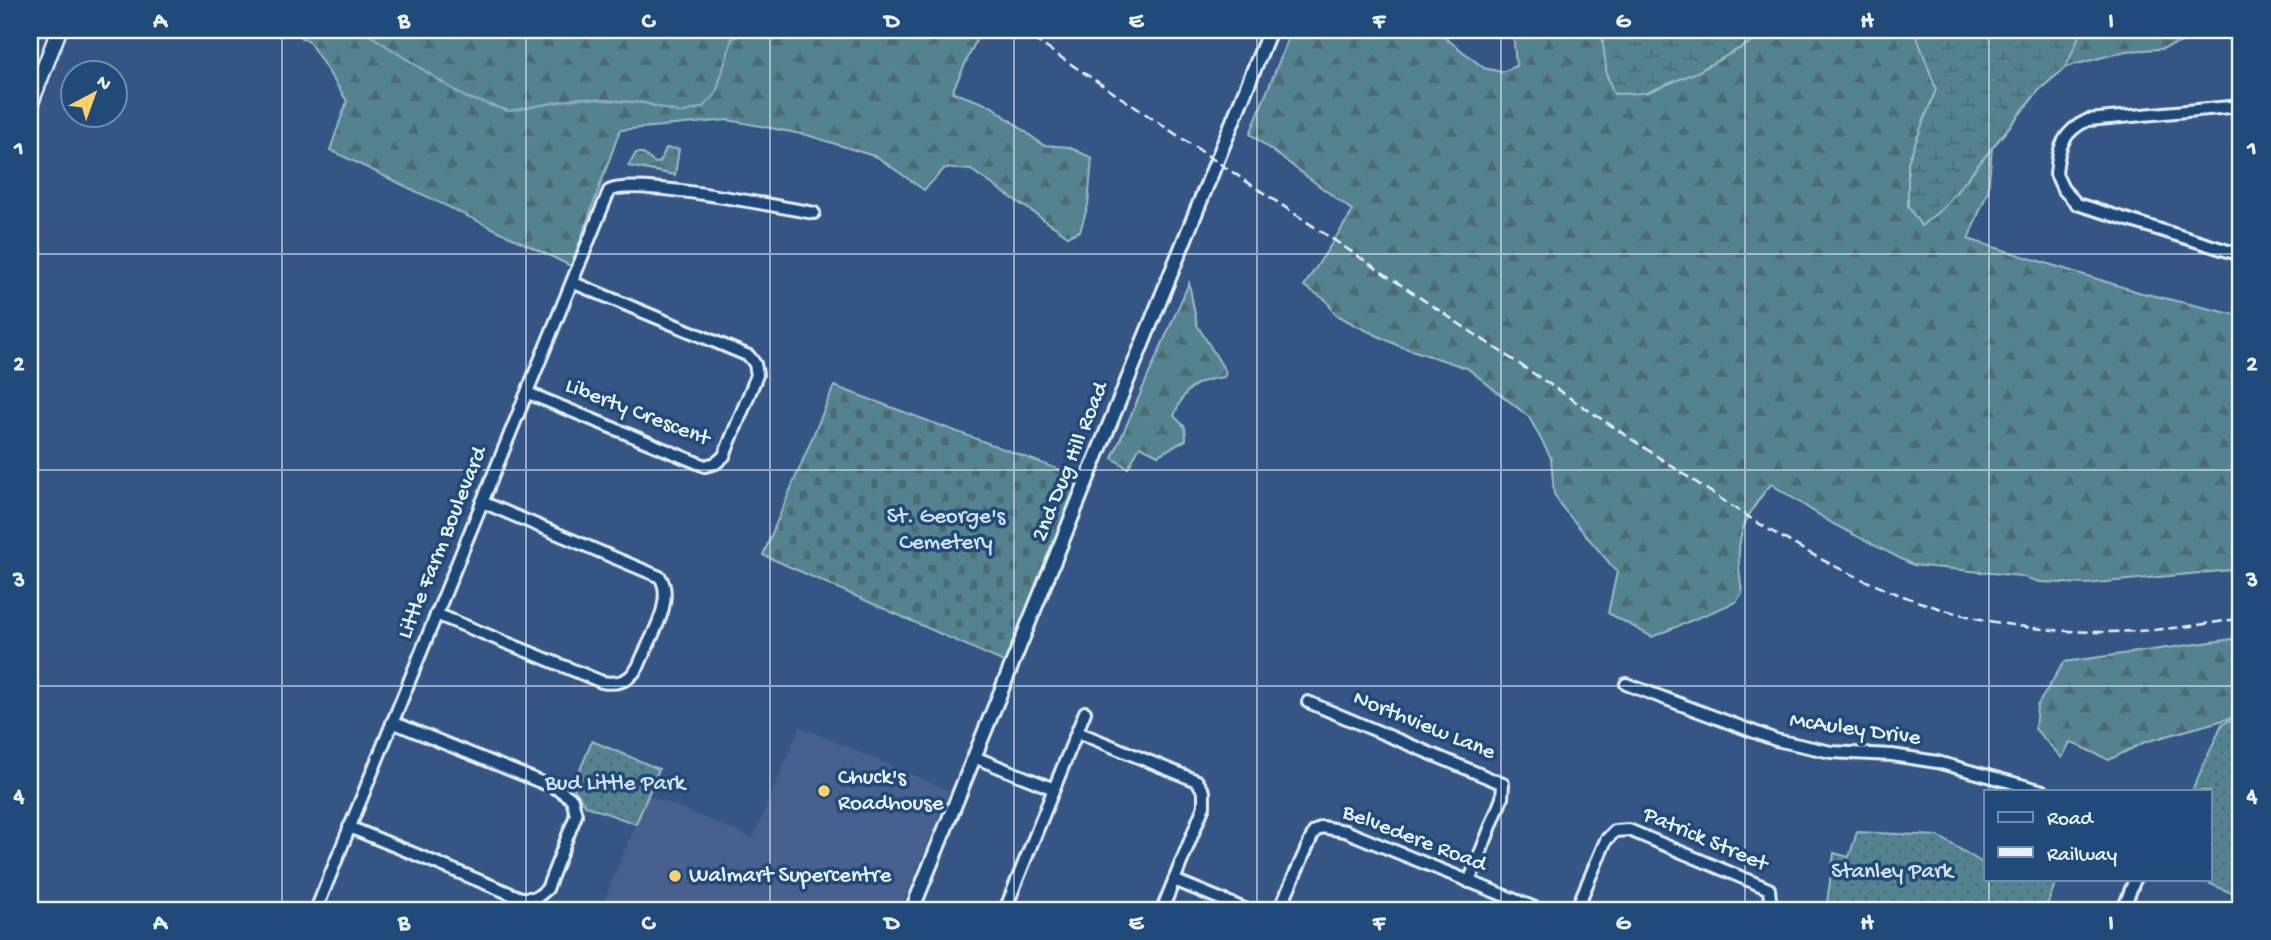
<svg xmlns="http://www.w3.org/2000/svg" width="2271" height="940" font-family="'Gochi Hand',sans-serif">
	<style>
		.built { fill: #47618d }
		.grass { fill: url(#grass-dots); stroke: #9dbac3; stroke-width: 2 }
		.forest { fill: url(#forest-firs); stroke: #9dbac3; stroke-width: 2 }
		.wetland { fill: url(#wetland-marsh); stroke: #9dbac3; stroke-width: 2 }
		.cemetery { fill: url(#cemetery-stones); stroke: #9dbac3; stroke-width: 2 }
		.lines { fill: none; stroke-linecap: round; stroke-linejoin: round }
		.stream { stroke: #8da9c6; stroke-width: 2.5 }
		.minor-casing { stroke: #e8f1f8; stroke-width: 16 }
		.tertiary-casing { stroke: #e8f1f8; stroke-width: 18 }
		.secondary-casing { stroke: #e8f1f8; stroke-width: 19 }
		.minor { stroke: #1f4a7a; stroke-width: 10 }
		.tertiary { stroke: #1f4a7a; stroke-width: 12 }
		.secondary { stroke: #1f4a7a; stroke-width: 14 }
		.rail { stroke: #e8f1f8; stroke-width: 2.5; stroke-dasharray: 10 5; stroke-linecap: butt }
		.grid { fill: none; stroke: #e8f1f8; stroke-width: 2; stroke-opacity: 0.55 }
		.poi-dot { fill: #ffd166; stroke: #1f4a7a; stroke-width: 2.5 }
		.labels { text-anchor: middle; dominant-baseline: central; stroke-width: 7; stroke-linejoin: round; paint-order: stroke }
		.street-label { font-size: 23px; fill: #e8f1f8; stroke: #1f4a7a }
		.park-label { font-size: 23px; fill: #d2e0e8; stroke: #1f4a7a }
		.poi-label { font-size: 23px; fill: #e8f1f8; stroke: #1f4a7a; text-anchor: start }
		.neatline { fill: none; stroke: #e8f1f8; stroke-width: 2.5 }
		.grid-label { font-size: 23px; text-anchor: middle; font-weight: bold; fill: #e8f1f8 }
	</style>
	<defs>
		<pattern id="grass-dots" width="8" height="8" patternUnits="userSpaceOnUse" patternTransform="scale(1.75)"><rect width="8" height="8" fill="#52838e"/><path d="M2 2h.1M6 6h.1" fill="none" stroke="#4d6b73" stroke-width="1.8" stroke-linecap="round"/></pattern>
		<pattern id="forest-firs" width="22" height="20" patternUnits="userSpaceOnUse" patternTransform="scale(1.75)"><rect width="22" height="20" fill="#52838e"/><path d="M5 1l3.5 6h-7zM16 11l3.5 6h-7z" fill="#4d6b73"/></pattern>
		<pattern id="wetland-marsh" width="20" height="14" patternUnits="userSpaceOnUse" patternTransform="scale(1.75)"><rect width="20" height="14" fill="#52838e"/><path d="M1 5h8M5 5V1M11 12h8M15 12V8" fill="none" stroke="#4d6b73"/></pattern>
		<pattern id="cemetery-stones" width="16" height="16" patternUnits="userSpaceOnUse" patternTransform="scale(1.75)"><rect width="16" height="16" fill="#52838e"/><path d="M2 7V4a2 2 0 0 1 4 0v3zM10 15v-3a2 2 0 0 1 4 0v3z" fill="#4d6b73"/></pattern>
	</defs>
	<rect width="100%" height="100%" fill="#355684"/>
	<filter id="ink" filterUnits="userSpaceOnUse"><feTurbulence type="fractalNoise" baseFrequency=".0143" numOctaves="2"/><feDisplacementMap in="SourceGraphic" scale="14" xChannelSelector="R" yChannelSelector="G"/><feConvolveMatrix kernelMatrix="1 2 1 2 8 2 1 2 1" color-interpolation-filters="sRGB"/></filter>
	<g filter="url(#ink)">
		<!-- built -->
		<path class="built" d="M 800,727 L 950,791 L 900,910 L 600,910 L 648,795 L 753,838 Z"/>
		<!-- grass -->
		<g class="grass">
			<path d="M 2241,715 L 2241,897 L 2199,879 L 2210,879 L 2210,791 L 2192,791 L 2222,724 Z"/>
			<path d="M 592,741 L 659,769 L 636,824 L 586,806 L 573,787 Z"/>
			<path d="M 1857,832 L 1938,836 L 1986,865 L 1986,879 L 2057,879 L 2045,910 L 1826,910 L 1834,853 L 1849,857 Z"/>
		</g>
		<!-- forest -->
		<g class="forest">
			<path d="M 297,30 L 981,30 L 952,92 L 991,106 L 1043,145 L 1069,147 L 1092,158 L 1088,205 L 1080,231 L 1068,236 L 971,170 L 945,168 L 924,190 L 877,157 L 807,135 L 728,120 L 620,130 L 571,266 L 330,150 L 347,101 L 308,40 L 301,38 Z"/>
			<path d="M 1276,30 L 1435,30 L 1484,68 L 1502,72 L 1516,66 L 1513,30 L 2241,30 L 2241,35 L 2192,39 L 2161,49 L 2126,51 L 2066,67 L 2039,90 L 1992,148 L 1988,191 L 1968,239 L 2142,293 L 2241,316 L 2241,569 L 2086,584 L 2040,582 L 2020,576 L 1913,565 L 1833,524 L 1771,484 C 1737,525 1735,542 1742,593 L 1736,602 L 1652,637 L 1608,613 L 1617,572 L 1562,507 L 1554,494 L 1551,458 L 1529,417 L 1467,368 L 1399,346 L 1355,325 L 1335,314 L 1326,300 L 1304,286 L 1353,211 L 1250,134 L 1288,39 Z"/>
			<path d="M 1189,283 L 1197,325 L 1226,372 L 1224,377 C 1196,380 1184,388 1174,416 L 1185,427 L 1186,440 L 1158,455 L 1140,446 L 1128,468 L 1112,458 Z"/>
			<path d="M 2241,638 L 2241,711 L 2231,718 L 2145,742 L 2109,760 L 2070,742 L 2062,758 L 2035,729 L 2037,706 L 2064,662 Z"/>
		</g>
		<!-- wetland -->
		<g class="wetland">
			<path d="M 1605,30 L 1773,30 L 1697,72 L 1646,93 L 1614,94 L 1607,76 L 1602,35 Z"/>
			<path d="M 1909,30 L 2077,30 L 2080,34 L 2066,67 L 2039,90 L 1944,207 L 1921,226 L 1908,206 L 1908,162 L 1936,89 L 1917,37 Z"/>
			<path d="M 666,148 L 679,149 L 675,175 L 628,166 L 636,153 L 642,153 L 655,163 L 660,162 Z"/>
		</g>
		<!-- cemetery -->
		<path class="cemetery" d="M 834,386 L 1082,478 L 1006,663 L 763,555 Z"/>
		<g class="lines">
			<!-- stream -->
			<path class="stream" d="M 362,30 L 465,97 L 509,111 L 580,98 L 644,103 L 681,113 L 703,107 L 716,93 L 732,39 L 748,30"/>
			<defs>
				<g id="minor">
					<path d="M 2241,106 L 2088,120 C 2063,131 2058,148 2056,174 L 2063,189 L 2077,204 L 2241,255"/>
					<path d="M 528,393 L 705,466 L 716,463 L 724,456 L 757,375 L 755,364 L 749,356 L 574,283"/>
					<path d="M 436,614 L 602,682 C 619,685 631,680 639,665 C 648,641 676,601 660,577 L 482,502"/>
					<path d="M 1626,684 L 1776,740 L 1831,752 L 1892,755 L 1937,762 L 2043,791"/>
					<path d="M 1308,702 L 1503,784 L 1502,798 L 1469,882"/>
					<path d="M 1077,732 L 1197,781 L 1204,792 L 1204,806 L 1162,910"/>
					<path d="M 974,757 L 1054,789"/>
					<path d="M 349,827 L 521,898 L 536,898 L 547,889 L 576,815 L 572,799 L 558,789 L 392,722"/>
					<path d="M 1174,880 L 1247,910"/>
					<path d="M 316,910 L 609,191 C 632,177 780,207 814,213"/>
					<path d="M 1005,910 L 1085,712"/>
					<path d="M 1279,910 L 1314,832 L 1322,827 L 1345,831 L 1540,910"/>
					<path d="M 1576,910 L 1606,840 L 1615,831 L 1629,830 L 1769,889 L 1771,910"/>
					<path d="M 2123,910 L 2135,879"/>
				</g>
				<path id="tertiary" d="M 912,910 L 1270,30"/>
				<path id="secondary" d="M 30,105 L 59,30"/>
			</defs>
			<!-- minor casing -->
			<use href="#minor" class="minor-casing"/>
			<!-- tertiary casing -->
			<use href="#tertiary" class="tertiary-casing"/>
			<!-- secondary casing -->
			<use href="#secondary" class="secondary-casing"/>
			<!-- minor -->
			<use href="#minor" class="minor"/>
			<!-- tertiary -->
			<use href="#tertiary" class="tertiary"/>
			<!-- secondary -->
			<use href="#secondary" class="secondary"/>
			<!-- rail -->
			<path class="rail" d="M 1020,30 L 1730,505 C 1899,616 2039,656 2241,618"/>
		</g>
	</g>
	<!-- grid -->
	<path class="grid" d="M 282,30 L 282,910M 526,30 L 526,910M 770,30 L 770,910M 1014,30 L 1014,910M 1257,30 L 1257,910M 1501,30 L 1501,910M 1745,30 L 1745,910M 1989,30 L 1989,791M 30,254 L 2241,254M 30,470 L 2241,470M 30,686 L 2241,686M 1989,879 L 1989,910"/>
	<!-- markers -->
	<g class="poi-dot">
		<circle cx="824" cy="791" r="7"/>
		<circle cx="675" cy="876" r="7"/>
	</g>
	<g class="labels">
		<!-- street labels -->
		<g class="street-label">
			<text transform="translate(637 413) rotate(21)">Liberty Crescent</text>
			<text transform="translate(1071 462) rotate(-68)">2nd Dug Hill Road</text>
			<text transform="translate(443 543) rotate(-68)">Little Farm Boulevard</text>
			<text transform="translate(1424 726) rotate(22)">Northview Lane</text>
			<text transform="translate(1855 730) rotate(8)">McAuley Drive</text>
			<text transform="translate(1414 839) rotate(21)">Belvedere Road</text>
			<text transform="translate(1705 840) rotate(23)">Patrick Street</text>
		</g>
		<!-- park labels -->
		<g class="park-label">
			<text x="946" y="517">St. George's<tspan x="946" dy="26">Cemetery</tspan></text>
			<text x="615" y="784">Bud Little Park</text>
			<text x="1892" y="872">Stanley Park</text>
		</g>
		<!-- poi labels -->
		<g class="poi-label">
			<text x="838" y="778">Chuck's<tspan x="838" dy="26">Roadhouse</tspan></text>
			<text x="689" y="876">Walmart Supercentre</text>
		</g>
	</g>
	<!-- margin -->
	<rect width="2271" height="940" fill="none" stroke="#1f4a7a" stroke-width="77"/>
	<!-- legend -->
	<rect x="1984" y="790" width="228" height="91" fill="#1f4a7a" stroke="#6f8dac" stroke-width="2"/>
	<rect x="1998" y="812" width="35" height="10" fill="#1f4a7a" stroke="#6f8dac" stroke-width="2"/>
	<text x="2047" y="824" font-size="21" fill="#e8f1f8">Road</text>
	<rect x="1998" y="847" width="35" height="10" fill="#e8f1f8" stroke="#6f8dac" stroke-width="2"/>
	<text x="2047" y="860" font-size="21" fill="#e8f1f8">Railway</text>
	<!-- north arrow -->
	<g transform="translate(94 94) rotate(41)"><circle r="33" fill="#1f4a7a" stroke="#6f8dac" stroke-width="2"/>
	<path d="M0-5L12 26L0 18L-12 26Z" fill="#ffd166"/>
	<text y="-10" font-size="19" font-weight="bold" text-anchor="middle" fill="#e8f1f8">N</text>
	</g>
	<rect x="38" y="38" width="2194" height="864" class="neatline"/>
	<g class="grid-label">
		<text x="160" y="27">A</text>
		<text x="404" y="27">B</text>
		<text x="648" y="27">C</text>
		<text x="892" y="27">D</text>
		<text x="1136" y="27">E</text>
		<text x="1379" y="27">F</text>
		<text x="1623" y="27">G</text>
		<text x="1867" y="27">H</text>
		<text x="2111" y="27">I</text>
		<text x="19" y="154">1</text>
		<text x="2252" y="154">1</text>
		<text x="19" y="370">2</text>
		<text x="2252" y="370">2</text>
		<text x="19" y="586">3</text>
		<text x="2252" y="586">3</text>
		<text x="19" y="802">4</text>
		<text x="2252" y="802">4</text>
		<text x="160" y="929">A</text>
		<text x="404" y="929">B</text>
		<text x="648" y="929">C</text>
		<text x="892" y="929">D</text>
		<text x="1136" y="929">E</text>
		<text x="1379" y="929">F</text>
		<text x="1623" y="929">G</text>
		<text x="1867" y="929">H</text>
		<text x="2111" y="929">I</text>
	</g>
</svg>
